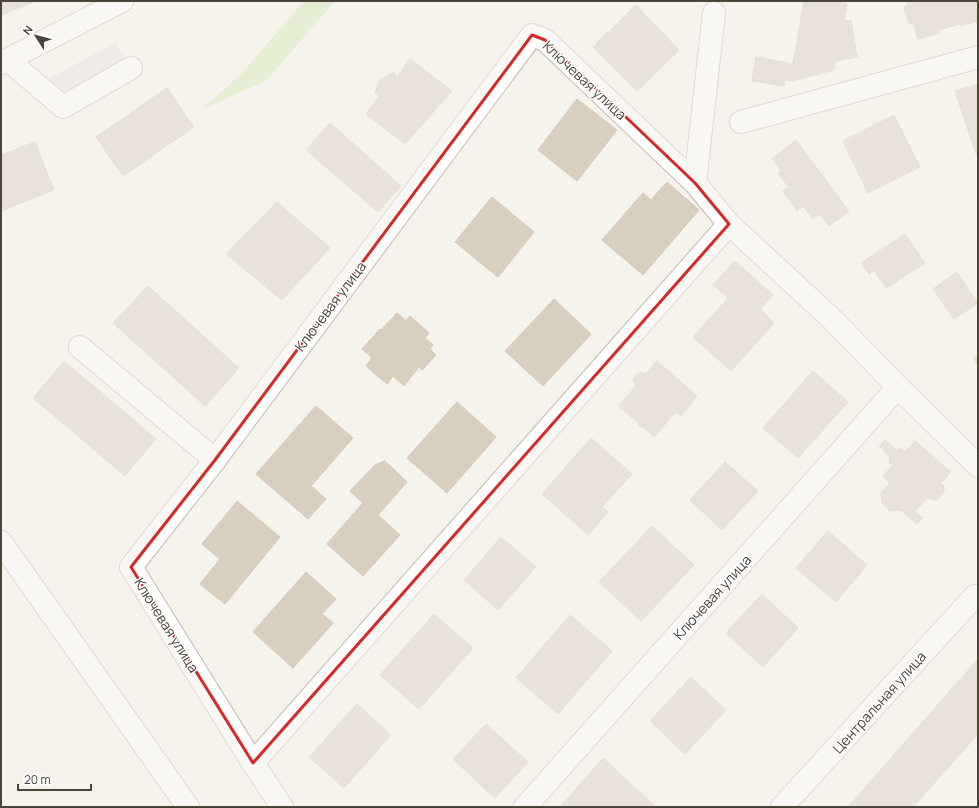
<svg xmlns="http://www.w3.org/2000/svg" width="979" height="808" font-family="Manrope,sans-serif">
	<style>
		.green { fill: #d2eab5 }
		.parking { fill: #e5e3e0 }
		.building { fill: #d8cfc1; stroke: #d3c7b4 }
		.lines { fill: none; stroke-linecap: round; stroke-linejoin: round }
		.minor-casing { stroke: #c2bbae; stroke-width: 24 }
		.minor { stroke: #fff; stroke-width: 22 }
		.marked { fill: none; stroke: #d62828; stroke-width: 3; stroke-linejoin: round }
		.labels { text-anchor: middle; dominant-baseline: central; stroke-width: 3; stroke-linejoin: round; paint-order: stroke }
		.street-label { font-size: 14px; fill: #4b4439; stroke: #fff }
	</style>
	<rect width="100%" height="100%" fill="#f6f3ec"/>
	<!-- green -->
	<path class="green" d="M 304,1 L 335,1 L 267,80 L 201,110 L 241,74 Z"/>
	<!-- parking -->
	<path class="parking" d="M 116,43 L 132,72 L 58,116 L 38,84 Z"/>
	<!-- building -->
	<g class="building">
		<path d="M 1,1 L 36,1 L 1,15 Z"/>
		<path d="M 804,1 L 842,1 L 842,3 L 847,4 L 844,20 L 851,21 L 857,57 L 835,61 L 834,70 L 792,81 L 785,80 L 784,86 L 752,81 L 756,57 L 793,64 Z"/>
		<path d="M 907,1 L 976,1 L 978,7 L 978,21 L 961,26 L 960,24 L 939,30 L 939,33 L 918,39 L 913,22 L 909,24 L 904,7 L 908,6 Z"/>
		<path d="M 636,5 L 679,50 L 637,91 L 593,47 Z"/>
		<path d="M 410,59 L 452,91 L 405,144 L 366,114 L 379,96 L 375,92 L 380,80 L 393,72 L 397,77 Z"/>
		<path d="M 978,84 L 978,153 L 976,154 L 955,91 Z"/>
		<path d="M 167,88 L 194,127 L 123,176 L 96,137 Z"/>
		<path d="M 577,99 L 617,130 L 577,181 L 538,150 Z"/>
		<path d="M 894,115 L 920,167 L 868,193 L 843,141 Z"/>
		<path d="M 330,123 L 401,186 L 378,212 L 306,150 Z"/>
		<path d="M 796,140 L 849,211 L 829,226 L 820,214 L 813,219 L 803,206 L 797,211 L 783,191 L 789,187 L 778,173 L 781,170 L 772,159 Z"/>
		<path d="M 35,142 L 54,190 L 1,211 L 1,155 Z"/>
		<path d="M 667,182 L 699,210 L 643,275 L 602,240 L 643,193 L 651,200 Z"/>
		<path d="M 492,197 L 534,232 L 498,277 L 455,242 Z"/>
		<path d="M 277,202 L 330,248 L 282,300 L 226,254 Z"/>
		<path d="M 905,234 L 925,263 L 886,288 L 874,270 L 869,274 L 861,263 Z"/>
		<path d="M 735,261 L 773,295 L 760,309 L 774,323 L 731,371 L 693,337 L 728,298 L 713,285 Z"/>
		<path d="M 957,272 L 978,303 L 954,319 L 933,289 Z"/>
		<path d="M 148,286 L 239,368 L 205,406 L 113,323 Z"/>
		<path d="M 554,299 L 591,334 L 543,386 L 505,351 Z"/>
		<path d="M 397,313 L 406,321 L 410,316 L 429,333 L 425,338 L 433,345 L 430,349 L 436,355 L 422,370 L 419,367 L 404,386 L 393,376 L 387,384 L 366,366 L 372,358 L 362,349 L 380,329 L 381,330 Z"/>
		<path d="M 978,355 L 978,365 L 973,358 Z"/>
		<path d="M 64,361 L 156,439 L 125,476 L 33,398 Z"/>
		<path d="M 657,361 L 697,396 L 681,416 L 676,412 L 654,437 L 642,426 L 641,427 L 638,425 L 640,424 L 618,406 L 636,386 L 633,380 L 635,375 L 641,372 L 646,374 Z"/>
		<path d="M 813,371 L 848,402 L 798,458 L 763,428 Z"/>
		<path d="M 457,402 L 496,437 L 447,493 L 407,458 Z"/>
		<path d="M 316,406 L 353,438 L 311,486 L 326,499 L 308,519 L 256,474 Z"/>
		<path d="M 591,438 L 632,474 L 602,507 L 608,512 L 588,535 L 542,494 Z"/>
		<path d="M 885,440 L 896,450 L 901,448 L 905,452 L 915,441 L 951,472 L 941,483 L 944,486 L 944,492 L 937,500 L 932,500 L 928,497 L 915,511 L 923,518 L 917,524 L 901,510 L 890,511 L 882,503 L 881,493 L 890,483 L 883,476 L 893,465 L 889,462 L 890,457 L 879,446 Z"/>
		<path d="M 385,461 L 407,482 L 378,515 L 400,535 L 363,576 L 327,544 L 363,503 L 350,491 L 375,465 Z"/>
		<path d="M 725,462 L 758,491 L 722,530 L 690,500 Z"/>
		<path d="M 237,501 L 280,537 L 225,604 L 200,584 L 220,559 L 202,544 Z"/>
		<path d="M 652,526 L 694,565 L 641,621 L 599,582 Z"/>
		<path d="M 828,531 L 867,565 L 836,602 L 796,568 Z"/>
		<path d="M 501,537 L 536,567 L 498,610 L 464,580 Z"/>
		<path d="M 306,572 L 336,599 L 322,614 L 333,623 L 293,668 L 253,632 Z"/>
		<path d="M 762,594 L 798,628 L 763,667 L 726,633 Z"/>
		<path d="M 434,614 L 473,648 L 419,709 L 380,675 Z"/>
		<path d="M 570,615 L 612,651 L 558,714 L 516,678 Z"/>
		<path d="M 978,659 L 978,734 L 913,807 L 848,807 Z"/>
		<path d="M 691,677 L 726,710 L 685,754 L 650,721 Z"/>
		<path d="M 357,704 L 391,735 L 344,788 L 309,757 Z"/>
		<path d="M 486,724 L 528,762 L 495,798 L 453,759 Z"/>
		<path d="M 603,758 L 656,807 L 562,807 L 561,806 Z"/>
	</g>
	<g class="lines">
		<defs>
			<g id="minor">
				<path d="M 8,60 L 63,107 L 131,68"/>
				<path d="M 1,63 L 122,1"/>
				<path d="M 741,122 L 978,57"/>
				<path d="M 695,183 L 714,13"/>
				<path d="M 80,347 L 215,460"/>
				<path d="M 1,542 L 188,807"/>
				<path d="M 253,763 L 729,224"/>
				<path d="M 282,807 L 253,763 L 131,567 L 215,460 L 532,35 L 545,40 L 695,183 L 729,224 L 832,319 L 898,387 L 978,466"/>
				<path d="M 525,807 L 898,387"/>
				<path d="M 782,807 L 975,596"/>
			</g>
		</defs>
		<!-- minor casing -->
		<use href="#minor" class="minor-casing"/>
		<!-- minor -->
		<use href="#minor" class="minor"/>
	</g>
	<!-- marked area -->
	<path d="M0 0H979V808H0ZM 532,35 L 545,40 L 695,183 L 729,224 L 253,763 L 131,567 L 215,460 Z" fill="#f6f3ec" fill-opacity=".55" fill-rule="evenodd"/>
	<path class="marked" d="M 532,35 L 545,40 L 695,183 L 729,224 L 253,763 L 131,567 L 215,460 Z"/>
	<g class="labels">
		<!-- street labels -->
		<g class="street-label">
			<text transform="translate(585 80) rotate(43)">Ключевая улица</text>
			<text transform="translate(330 306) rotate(-53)">Ключевая улица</text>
			<text transform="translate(712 597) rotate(-48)">Ключевая улица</text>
			<text transform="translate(167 625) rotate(58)">Ключевая улица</text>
			<text transform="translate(879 702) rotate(-48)">Центральная улица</text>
		</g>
	</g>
	<!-- border -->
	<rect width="979" height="808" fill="none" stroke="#4b4439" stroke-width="4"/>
	<!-- north arrow -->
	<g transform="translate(36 36) rotate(306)" stroke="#ffffff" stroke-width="3" paint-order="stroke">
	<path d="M0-3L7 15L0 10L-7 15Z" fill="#4b4439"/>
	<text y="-6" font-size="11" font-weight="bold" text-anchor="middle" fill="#4b4439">N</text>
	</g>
	<!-- scale -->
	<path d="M18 784v6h73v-6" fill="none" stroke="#4b4439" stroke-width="2"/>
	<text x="24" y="784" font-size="12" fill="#4b4439" stroke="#ffffff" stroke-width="3" paint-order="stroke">20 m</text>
</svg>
